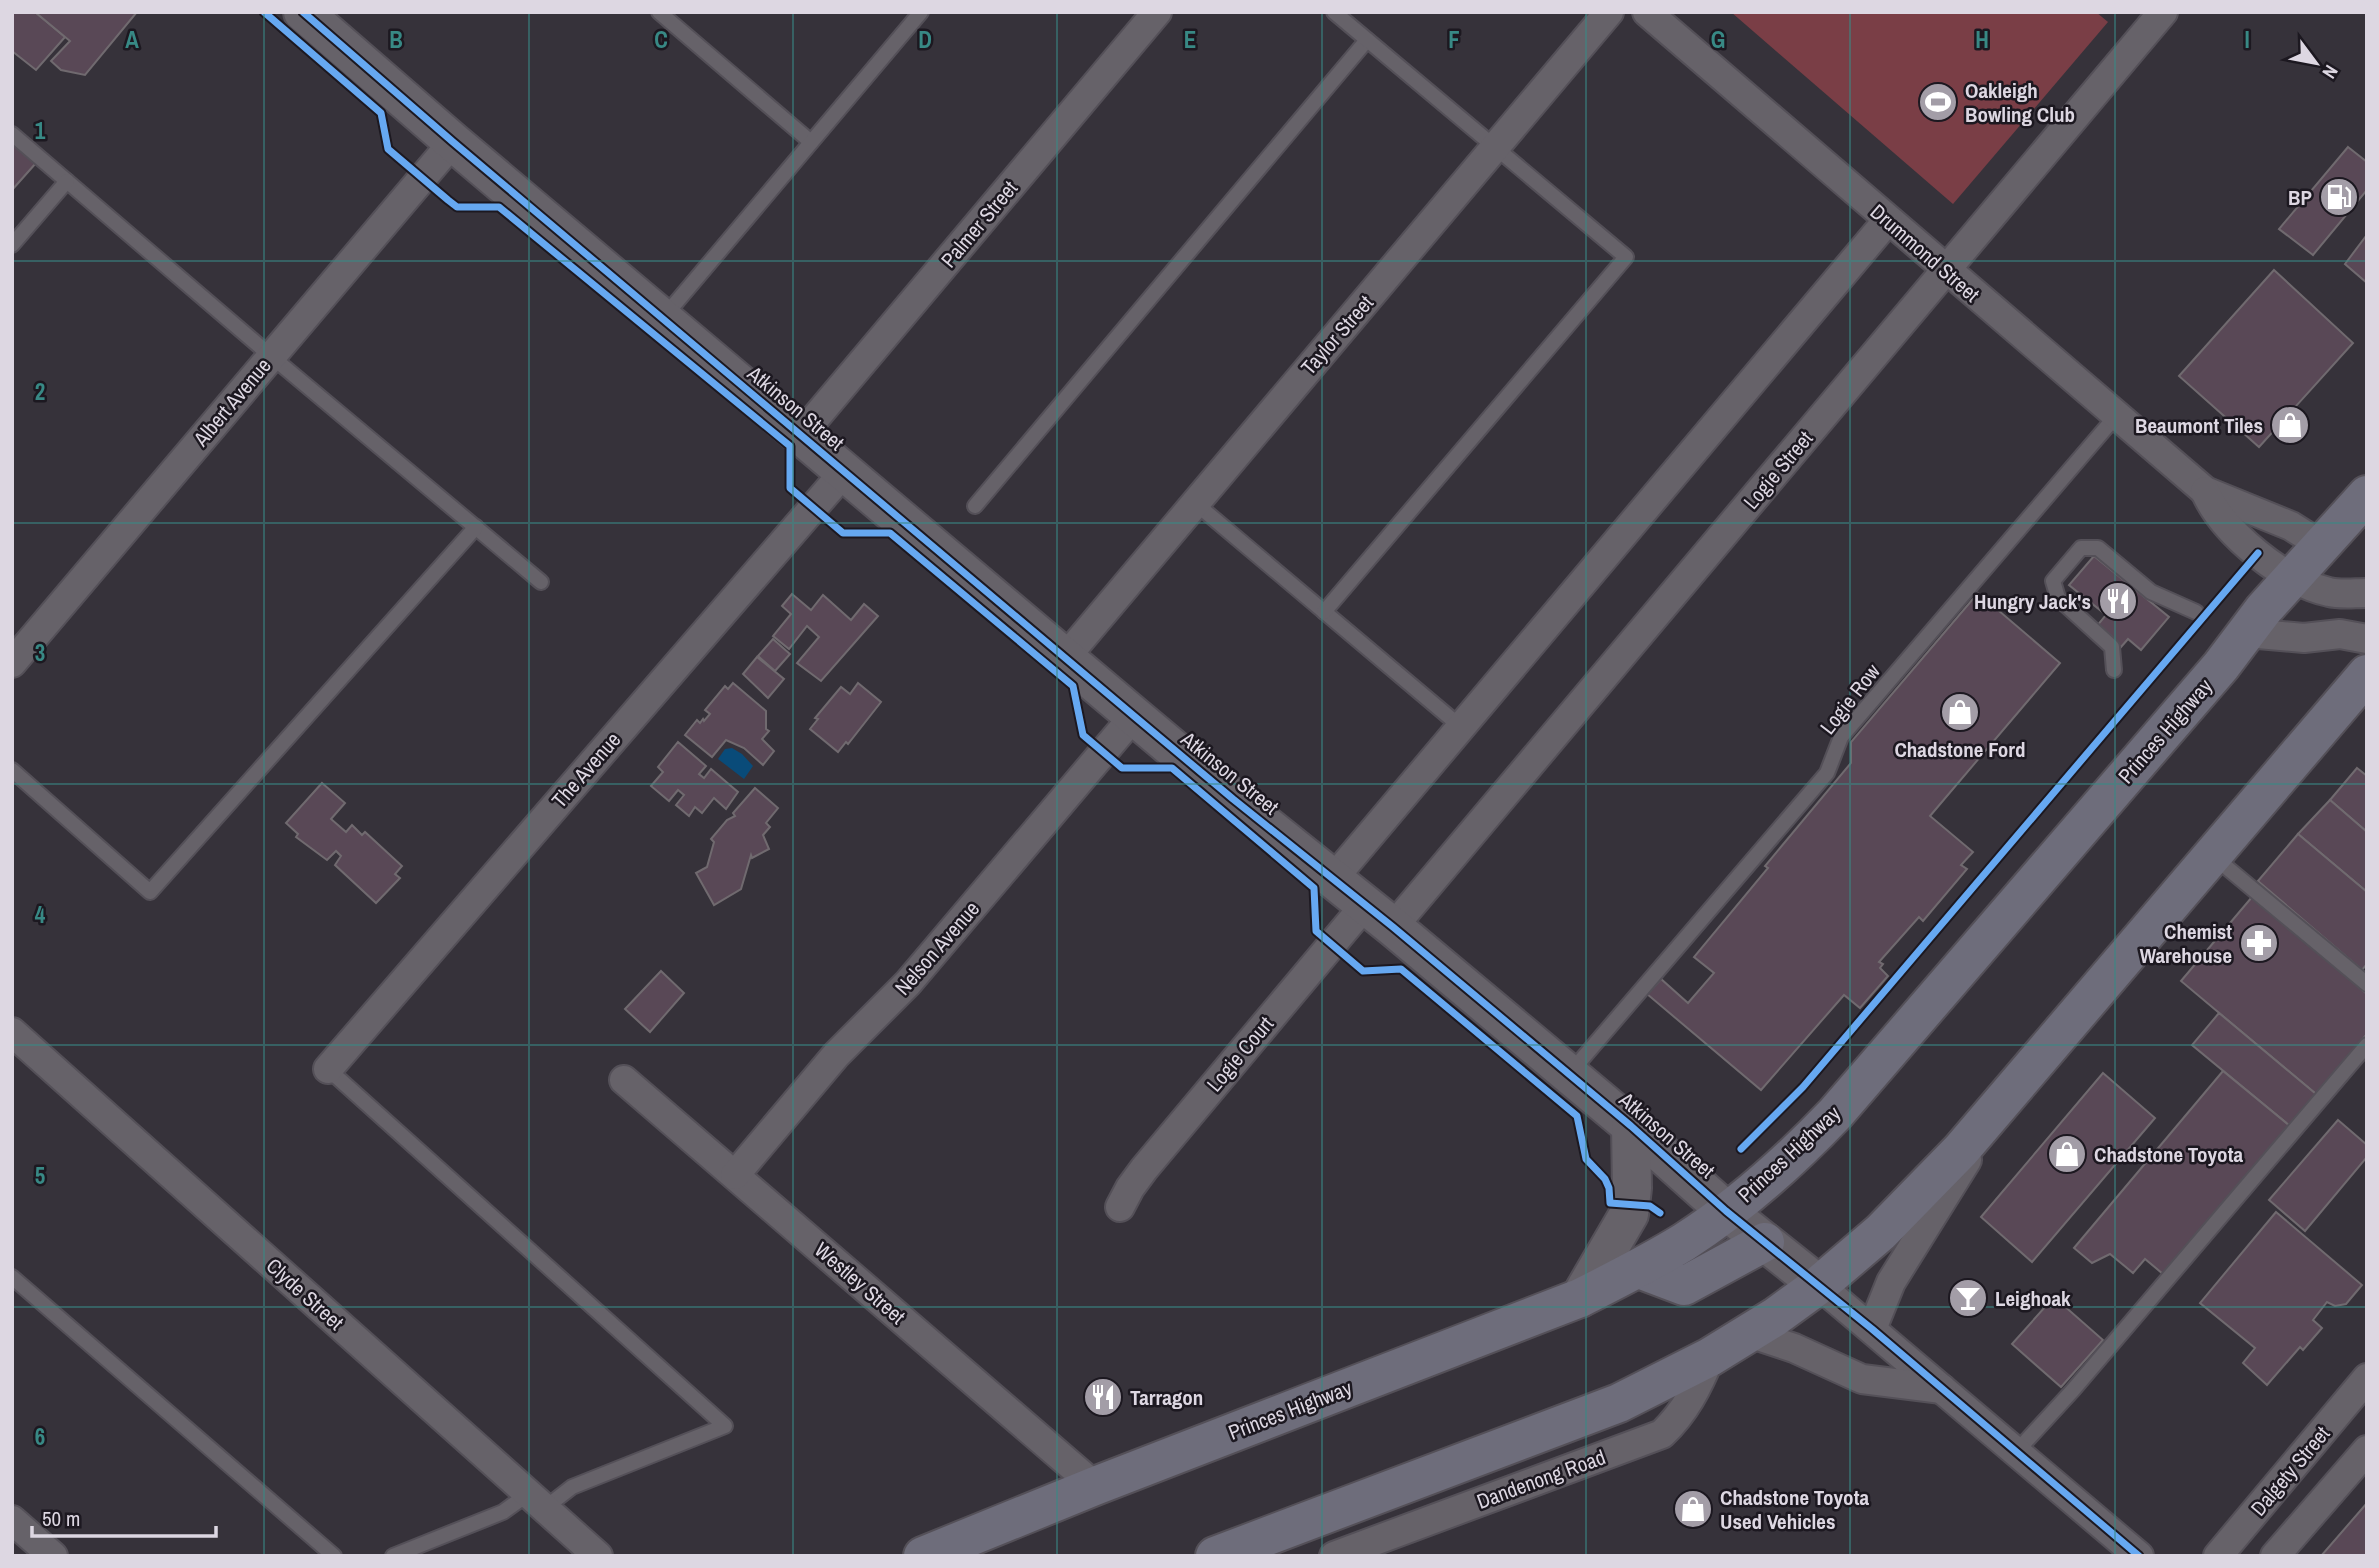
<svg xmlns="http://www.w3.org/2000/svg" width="2379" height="1568" font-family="'Archivo Narrow',sans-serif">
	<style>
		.green { fill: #7a3e46 }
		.water { fill: #094b79 }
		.building { fill: #594856; stroke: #706a6f; stroke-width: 2 }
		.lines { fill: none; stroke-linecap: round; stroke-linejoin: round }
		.lane-casing { stroke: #545058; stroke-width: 18 }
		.street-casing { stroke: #545058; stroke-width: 32 }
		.secondary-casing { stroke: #545058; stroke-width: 42 }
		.highway-casing { stroke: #545058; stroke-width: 42 }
		.lane { stroke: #666269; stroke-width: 14 }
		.street { stroke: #666269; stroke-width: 28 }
		.secondary { stroke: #666269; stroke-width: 38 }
		.highway { stroke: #6e6d7b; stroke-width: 38 }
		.cycleway-casing { stroke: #1c1820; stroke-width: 11 }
		.cycleway { stroke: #66a8f1; stroke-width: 7 }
		.grid { fill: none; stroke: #388985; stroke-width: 2; stroke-opacity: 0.55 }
		.labels { text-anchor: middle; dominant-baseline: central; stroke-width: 5; stroke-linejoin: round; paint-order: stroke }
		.poi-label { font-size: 21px; font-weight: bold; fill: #ddd7e2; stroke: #1c1820; text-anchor: start }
		.street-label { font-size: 21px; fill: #ddd7e2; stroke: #1c1820 }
		.grid-label { font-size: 23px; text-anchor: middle; font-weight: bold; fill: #388985; stroke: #1c1820; stroke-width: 5; stroke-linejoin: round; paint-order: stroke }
	</style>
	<rect width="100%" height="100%" fill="#36323a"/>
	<!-- green -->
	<path class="green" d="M 1731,12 L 2096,12 L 2108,22 L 1953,204 Z"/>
	<!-- water -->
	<path class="water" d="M 732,748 L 742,754 L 753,766 L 744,779 L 718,759 L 725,749 Z"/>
	<!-- building -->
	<g class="building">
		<path d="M 12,12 L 35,12 L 65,37 L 36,70 L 12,51 Z"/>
		<path d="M 35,12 L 137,12 L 85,75 L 61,70 L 51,61 L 70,41 Z"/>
		<path d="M 12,143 L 36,163 L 12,190 Z"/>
		<path d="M 2348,147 L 2367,162 L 2367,190 L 2313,255 L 2279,229 Z"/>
		<path d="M 2366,236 L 2367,237 L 2367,283 L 2345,264 Z"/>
		<path d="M 2274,270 L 2353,343 L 2259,447 L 2179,376 Z"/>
		<path d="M 2094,556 L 2169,617 L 2141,650 L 2128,639 L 2121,647 L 2096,627 L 2106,615 L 2069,585 Z"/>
		<path d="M 1978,593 L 2060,663 L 1930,816 L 1973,852 L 1961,865 L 1967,869 L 1923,921 L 1919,917 L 1879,962 L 1883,964 L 1880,968 L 1888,976 L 1860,1008 L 1844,995 L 1761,1090 L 1647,994 L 1661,979 L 1688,1003 L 1714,973 L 1694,957 L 1768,868 L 1765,866 L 1851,763 L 1851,742 Z"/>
		<path d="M 792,594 L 811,610 L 823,595 L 851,620 L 864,604 L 878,616 L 821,681 L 797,663 L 819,637 L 807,626 L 789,649 L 773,636 L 791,614 L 782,606 Z"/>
		<path d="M 773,639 L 790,654 L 775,671 L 758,656 Z"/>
		<path d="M 757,657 L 784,679 L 768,698 L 743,674 Z"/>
		<path d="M 733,683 L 766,711 L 766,729 L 769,731 L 762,739 L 774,751 L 763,765 L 744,748 L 726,740 L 712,757 L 685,735 L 697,720 L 700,723 L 703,719 L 704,721 L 710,714 L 705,710 L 725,686 L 728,689 Z"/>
		<path d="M 858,683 L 881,702 L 848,744 L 846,742 L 838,752 L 810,729 L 818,719 L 815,718 L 841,687 L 850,694 Z"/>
		<path d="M 678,742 L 706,766 L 699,774 L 704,778 L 711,769 L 738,792 L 726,809 L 714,798 L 702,813 L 695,807 L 689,816 L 676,805 L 684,795 L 678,790 L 669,801 L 651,786 L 663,772 L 658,767 Z"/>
		<path d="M 2357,768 L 2367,776 L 2367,832 L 2330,800 Z"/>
		<path d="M 322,783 L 345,803 L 331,819 L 346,832 L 352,825 L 362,835 L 365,832 L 402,866 L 395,874 L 400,878 L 376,903 L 335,865 L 341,856 L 336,851 L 327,860 L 296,837 L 298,834 L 286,823 Z"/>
		<path d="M 755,788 L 778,808 L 766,823 L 770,827 L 763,835 L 769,849 L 752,858 L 751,855 L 741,889 L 714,905 L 696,873 L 707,867 L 714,842 L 711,839 L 727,820 L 735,816 L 733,813 Z"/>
		<path d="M 2330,800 L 2367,832 L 2367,892 L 2298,834 Z"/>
		<path d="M 2298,834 L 2367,892 L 2367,964 L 2362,970 L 2258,881 Z"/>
		<path d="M 2252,897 L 2367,994 L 2367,1034 L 2316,1094 L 2181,981 Z"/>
		<path d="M 661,971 L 684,993 L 650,1032 L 625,1009 Z"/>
		<path d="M 2219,1013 L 2316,1094 L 2290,1126 L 2192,1045 Z"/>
		<path d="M 2223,1071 L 2290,1126 L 2163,1274 L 2145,1259 L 2133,1273 L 2110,1254 L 2092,1263 L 2074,1248 Z"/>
		<path d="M 2103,1073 L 2155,1118 L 2032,1262 L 1981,1217 Z"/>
		<path d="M 2338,1120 L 2367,1145 L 2367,1157 L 2305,1231 L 2269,1200 Z"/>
		<path d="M 2276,1212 L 2362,1285 L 2346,1304 L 2335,1306 L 2327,1302 L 2313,1320 L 2322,1328 L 2303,1350 L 2300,1347 L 2267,1385 L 2243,1363 L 2255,1348 L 2200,1303 Z"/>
		<path d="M 2054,1297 L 2103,1340 L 2061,1387 L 2012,1344 Z"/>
		<path d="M 2367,1503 L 2367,1556 L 2321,1556 Z"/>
	</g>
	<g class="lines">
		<defs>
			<g id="lane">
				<path d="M 659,12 L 811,142"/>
				<path d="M 12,134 L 271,356 L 541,582"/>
				<path d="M 12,245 L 67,181"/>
				<path d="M 663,318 L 921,12"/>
				<path d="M 1194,502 L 1461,727"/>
				<path d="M 975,506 L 1367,40"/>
				<path d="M 1324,612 L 1626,257 L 1334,12"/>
				<path d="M 2114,670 L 2112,647 L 2058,598 L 2053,581 L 2081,548 L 2098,548 L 2151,592 L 2196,612"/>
				<path d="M 12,770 L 150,892 L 476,527"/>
				<path d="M 2213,856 L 2367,984"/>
				<path d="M 328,1069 L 725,1426 L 572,1487 L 545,1508"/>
				<path d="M 1570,1073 L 1827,773 L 1841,737 L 2116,416"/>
				<path d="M 12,1277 L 334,1556"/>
				<path d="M 2016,1452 L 2073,1390 L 2367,1045"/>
				<path d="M 393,1556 L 503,1512 L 528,1494"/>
			</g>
			<g id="street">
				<path d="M 1647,12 L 2205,491 L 2291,526 L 2321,545"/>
				<path d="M 801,435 L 1157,12"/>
				<path d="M 2205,491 C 2223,533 2284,582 2329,592 C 2341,595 2354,593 2367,593"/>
				<path d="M 2247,633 L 2304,638 L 2340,634 L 2367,639"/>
				<path d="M 1065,658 L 1609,12"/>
				<path d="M 12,663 L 453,142"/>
				<path d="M 1333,879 L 1888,220"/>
				<path d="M 1393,927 L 2163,12"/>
				<path d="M 12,1032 L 598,1556"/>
				<path d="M 328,1069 L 845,471"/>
				<path d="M 624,1080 L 1095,1486"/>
				<path d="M 735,1175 L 836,1055 L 908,983 L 1134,716"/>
				<path d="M 1120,1207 L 1130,1188 L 1144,1169 L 1365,905"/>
				<path d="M 1819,1285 L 2139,1556"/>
				<path d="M 1872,1329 L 1891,1282 L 1967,1160"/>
				<path d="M 1749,1333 L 1794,1348 L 1862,1379 L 1942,1389"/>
				<path d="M 12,1520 L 53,1556"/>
				<path d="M 1334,1556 L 1662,1434 C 1685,1412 1698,1387 1710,1357"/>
				<path d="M 2218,1556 L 2367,1378"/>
				<path d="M 2275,1556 L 2367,1450"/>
			</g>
			<g id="secondary">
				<path d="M 303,12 L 453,142 L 1134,716 L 1233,799 L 1393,927 L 1631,1126 L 1726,1211 L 1819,1285"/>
				<path d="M 1580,1298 L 1629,1214 L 1632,1188 L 1631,1126"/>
			</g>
			<g id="highway">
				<path d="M 1639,1269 L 1684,1286 L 1765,1242"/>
				<path d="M 923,1556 L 1095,1486 L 1580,1298 C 1616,1280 1650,1263 1684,1242 C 1739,1207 1790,1161 1835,1114 L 2221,666 L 2264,609 L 2367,495"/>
				<path d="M 1215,1556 L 1619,1403 L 1710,1357 L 1775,1317 L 1819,1285 L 1881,1232 L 1961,1150 L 2367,674"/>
			</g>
		</defs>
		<!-- lane casing -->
		<use href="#lane" class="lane-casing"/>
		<!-- street casing -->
		<use href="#street" class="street-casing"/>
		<!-- secondary casing -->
		<use href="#secondary" class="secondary-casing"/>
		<!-- highway casing -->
		<use href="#highway" class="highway-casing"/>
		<!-- lane -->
		<use href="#lane" class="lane"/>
		<!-- street -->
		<use href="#street" class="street"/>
		<!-- secondary -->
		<use href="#secondary" class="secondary"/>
		<!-- highway -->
		<use href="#highway" class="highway"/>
		<defs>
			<g id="cycleway">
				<path d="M 264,12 L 381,113 L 388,149 L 448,200 L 457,207 L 499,207 L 790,446 L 790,488 L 843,533 L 890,533 L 1073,686 L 1083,735 L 1122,768 L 1172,768 L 1314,888 L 1316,931 L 1363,971 L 1401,969 L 1577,1116 L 1586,1159 L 1605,1179 L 1609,1188 L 1610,1203 L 1650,1206 L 1660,1213"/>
				<path d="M 303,12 L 453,142 L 1134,716 L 1233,799 L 1393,927 L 1631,1126 L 1726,1211 L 1872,1329 L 2139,1556"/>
				<path d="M 1741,1149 L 1803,1087 L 2258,553"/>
			</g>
		</defs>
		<!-- cycleway casing -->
		<use href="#cycleway" class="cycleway-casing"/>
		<!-- cycleway -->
		<use href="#cycleway" class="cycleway"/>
	</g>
	<!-- grid -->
	<path class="grid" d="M 264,12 L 264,1556M 529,12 L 529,1556M 793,12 L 793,1556M 1057,12 L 1057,1556M 1322,12 L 1322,1556M 1586,12 L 1586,1556M 1850,12 L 1850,1556M 2115,12 L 2115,1556M 12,261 L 2367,261M 12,523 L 2367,523M 12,784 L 2367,784M 12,1045 L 2367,1045M 12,1307 L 2367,1307"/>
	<!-- icons -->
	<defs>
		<symbol id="stadium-disc" viewBox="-11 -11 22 22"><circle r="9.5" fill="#a39da7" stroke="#1c1820"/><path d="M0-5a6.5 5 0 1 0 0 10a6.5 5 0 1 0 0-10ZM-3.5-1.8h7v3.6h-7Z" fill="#fff"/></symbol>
		<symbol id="fuel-disc" viewBox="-11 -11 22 22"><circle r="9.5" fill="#a39da7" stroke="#1c1820"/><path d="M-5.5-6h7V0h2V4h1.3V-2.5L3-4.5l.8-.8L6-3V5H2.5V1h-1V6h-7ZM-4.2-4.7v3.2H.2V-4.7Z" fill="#fff"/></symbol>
		<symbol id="shop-disc" viewBox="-11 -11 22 22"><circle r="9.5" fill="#a39da7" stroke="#1c1820"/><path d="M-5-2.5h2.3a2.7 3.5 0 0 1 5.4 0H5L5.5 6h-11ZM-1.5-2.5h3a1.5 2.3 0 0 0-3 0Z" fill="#fff"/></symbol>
		<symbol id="restaurant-disc" viewBox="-11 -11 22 22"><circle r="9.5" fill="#a39da7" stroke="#1c1820"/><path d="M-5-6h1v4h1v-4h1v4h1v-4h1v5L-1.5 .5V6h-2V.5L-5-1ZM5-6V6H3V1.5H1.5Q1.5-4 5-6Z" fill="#fff"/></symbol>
		<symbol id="pharmacy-disc" viewBox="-11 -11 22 22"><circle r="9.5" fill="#a39da7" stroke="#1c1820"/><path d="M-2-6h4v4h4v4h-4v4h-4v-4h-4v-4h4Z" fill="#fff"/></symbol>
		<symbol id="bar-disc" viewBox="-11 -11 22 22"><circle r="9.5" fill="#a39da7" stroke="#1c1820"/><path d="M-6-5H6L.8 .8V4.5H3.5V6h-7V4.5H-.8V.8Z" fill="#fff"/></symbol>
	</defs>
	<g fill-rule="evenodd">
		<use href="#stadium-disc" x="1916" y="80" width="44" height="44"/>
		<use href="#fuel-disc" x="2317" y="175" width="44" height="44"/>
		<use href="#shop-disc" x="2268" y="403" width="44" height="44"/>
		<use href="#restaurant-disc" x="2096" y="579" width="44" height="44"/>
		<use href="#shop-disc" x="1938" y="690" width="44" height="44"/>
		<use href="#pharmacy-disc" x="2237" y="921" width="44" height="44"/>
		<use href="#shop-disc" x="2045" y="1132" width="44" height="44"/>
		<use href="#bar-disc" x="1946" y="1276" width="44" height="44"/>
		<use href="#restaurant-disc" x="1081" y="1375" width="44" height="44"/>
		<use href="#shop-disc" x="1671" y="1487" width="44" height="44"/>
	</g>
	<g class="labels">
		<!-- poi labels -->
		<g class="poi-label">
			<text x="1965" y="90">Oakleigh<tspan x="1965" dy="24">Bowling Club</tspan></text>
			<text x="2312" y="197" text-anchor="end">BP</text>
			<text x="2263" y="425" text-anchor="end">Beaumont Tiles</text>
			<text x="2091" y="601" text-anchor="end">Hungry Jack's</text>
			<text x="1960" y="749" text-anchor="middle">Chadstone Ford</text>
			<text x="2232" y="931" text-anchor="end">Chemist<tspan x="2232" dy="24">Warehouse</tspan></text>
			<text x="2094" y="1154">Chadstone Toyota</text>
			<text x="1995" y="1298">Leighoak</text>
			<text x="1130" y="1397">Tarragon</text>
			<text x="1720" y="1497">Chadstone Toyota<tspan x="1720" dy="24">Used Vehicles</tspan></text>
		</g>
		<!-- street labels -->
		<g class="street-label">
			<text transform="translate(979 224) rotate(-50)">Palmer Street</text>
			<text transform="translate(1925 253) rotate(41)">Drummond Street</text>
			<text transform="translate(1337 335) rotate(-49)">Taylor Street</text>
			<text transform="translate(232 402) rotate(-50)">Albert Avenue</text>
			<text transform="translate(796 408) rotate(40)">Atkinson Street</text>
			<text transform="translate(1778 470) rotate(-50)">Logie Street</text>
			<text transform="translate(1850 699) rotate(-52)">Logie Row</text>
			<text transform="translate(2165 731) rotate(-49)">Princes Highway</text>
			<text transform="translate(586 770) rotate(-49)">The Avenue</text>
			<text transform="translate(1230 773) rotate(39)">Atkinson Street</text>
			<text transform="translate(937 948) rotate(-49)">Nelson Avenue</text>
			<text transform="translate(1240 1054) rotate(-50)">Logie Court</text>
			<text transform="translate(1667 1135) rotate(41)">Atkinson Street</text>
			<text transform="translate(1789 1154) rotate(-43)">Princes Highway</text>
			<text transform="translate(860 1283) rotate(41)">Westley Street</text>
			<text transform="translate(305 1294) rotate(42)">Clyde Street</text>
			<text transform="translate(1290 1410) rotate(-21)">Princes Highway</text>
			<text transform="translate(2290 1471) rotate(-50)">Dalgety Street</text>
			<text transform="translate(1541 1479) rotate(-20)">Dandenong Road</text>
		</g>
	</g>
	<g class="grid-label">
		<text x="132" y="48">A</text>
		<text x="396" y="48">B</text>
		<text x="661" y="48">C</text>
		<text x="925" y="48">D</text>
		<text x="1190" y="48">E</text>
		<text x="1454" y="48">F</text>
		<text x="1718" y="48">G</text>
		<text x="1982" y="48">H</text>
		<text x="2247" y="48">I</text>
		<text x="40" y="139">1</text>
		<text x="40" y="400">2</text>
		<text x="40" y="661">3</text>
		<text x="40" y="923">4</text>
		<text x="40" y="1184">5</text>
		<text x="40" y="1445">6</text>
	</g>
	<!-- border -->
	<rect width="2379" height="1568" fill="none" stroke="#ddd7e2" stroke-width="28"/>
	<!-- north arrow -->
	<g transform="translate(2316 63) rotate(122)" stroke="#1c1820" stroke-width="5" paint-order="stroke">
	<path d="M0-5L12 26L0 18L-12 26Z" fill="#ddd7e2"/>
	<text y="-10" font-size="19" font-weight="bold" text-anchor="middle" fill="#ddd7e2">N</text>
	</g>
	<!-- scale -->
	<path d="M32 1526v10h184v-10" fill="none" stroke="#ddd7e2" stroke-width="3.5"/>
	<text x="42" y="1526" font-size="21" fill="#ddd7e2" stroke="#1c1820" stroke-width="5" paint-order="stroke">50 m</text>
</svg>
